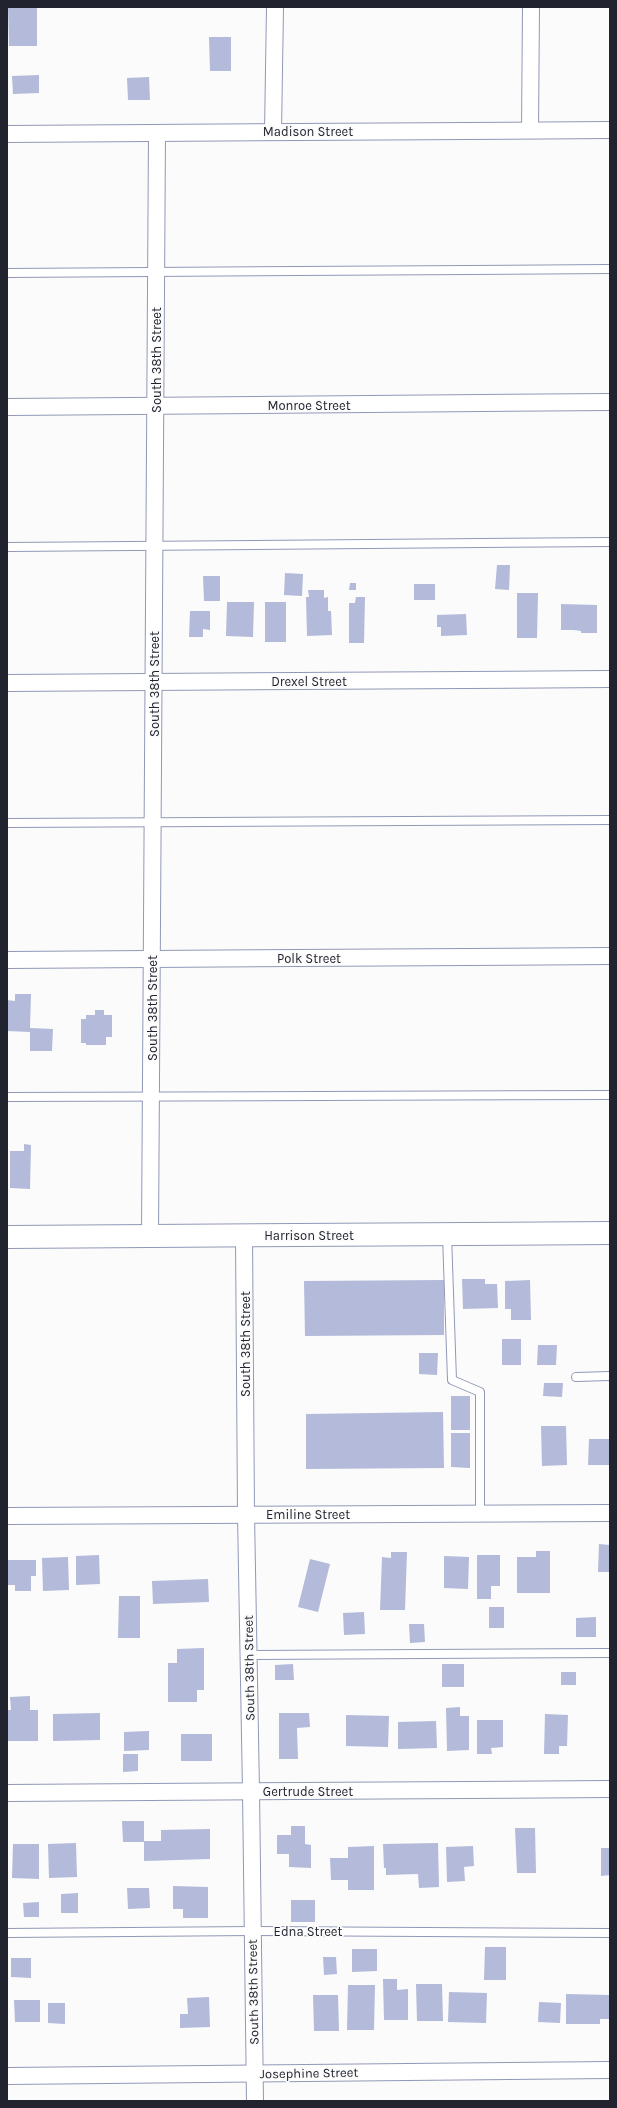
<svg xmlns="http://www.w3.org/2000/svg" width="617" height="2108" font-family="Karla,sans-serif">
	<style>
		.building { fill: #b3bada }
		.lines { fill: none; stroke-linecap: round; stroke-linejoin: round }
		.lane-casing { stroke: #9198b7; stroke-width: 10 }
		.street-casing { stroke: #9198b7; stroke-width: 18 }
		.secondary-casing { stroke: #9198b7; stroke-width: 24 }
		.lane { stroke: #fff; stroke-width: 8 }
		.street { stroke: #fff; stroke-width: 16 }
		.secondary { stroke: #fff; stroke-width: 22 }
		.labels { text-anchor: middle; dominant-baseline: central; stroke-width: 3.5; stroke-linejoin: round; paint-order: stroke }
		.street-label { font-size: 13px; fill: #21232f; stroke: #fbfbfb }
	</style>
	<rect width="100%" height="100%" fill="#fbfbfb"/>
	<!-- building -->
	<g class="building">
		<path d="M 8,7 L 37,7 L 37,46 L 9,46 Z"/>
		<path d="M 209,37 L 231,37 L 231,71 L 210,71 Z"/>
		<path d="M 39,75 L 39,93 L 13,94 L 12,76 Z"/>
		<path d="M 149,77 L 150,100 L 128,100 L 127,78 Z"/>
		<path d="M 497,565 L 510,565 L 509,590 L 495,589 Z"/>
		<path d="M 285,573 L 303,574 L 302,596 L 284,595 Z"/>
		<path d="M 203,576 L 220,576 L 220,601 L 204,601 Z"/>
		<path d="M 350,583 L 356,583 L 356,590 L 349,590 Z"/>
		<rect x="414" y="584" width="21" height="16"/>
		<path d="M 308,590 L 324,590 L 324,598 L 328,597 L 328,611 L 331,611 L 332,635 L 307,636 L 306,597 L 309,597 Z"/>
		<path d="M 517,593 L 538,593 L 537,638 L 517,638 Z"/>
		<path d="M 356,597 L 365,597 L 364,643 L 349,643 L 349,603 L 355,603 Z"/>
		<path d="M 227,602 L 254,602 L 253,637 L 226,636 Z"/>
		<rect x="265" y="602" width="21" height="40"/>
		<path d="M 561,604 L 597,605 L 597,633 L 581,633 L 581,631 L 574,630 L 561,630 Z"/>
		<path d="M 190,611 L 210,611 L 210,630 L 203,629 L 203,637 L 189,637 Z"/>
		<path d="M 466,614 L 467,635 L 441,636 L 441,627 L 437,627 L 437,615 Z"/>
		<path d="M 15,994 L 31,994 L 30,1028 L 53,1029 L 52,1051 L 30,1051 L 30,1032 L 7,1031 L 7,1000 L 15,1001 Z"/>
		<path d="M 95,1010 L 104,1010 L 104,1015 L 112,1015 L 112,1037 L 106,1037 L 106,1045 L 86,1045 L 86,1043 L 81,1043 L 81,1019 L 86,1019 L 86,1015 L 95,1015 Z"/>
		<path d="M 24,1144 L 31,1145 L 30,1189 L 10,1188 L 10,1151 L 24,1151 Z"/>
		<path d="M 462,1279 L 485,1279 L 485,1284 L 497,1284 L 498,1308 L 463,1309 Z"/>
		<path d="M 444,1280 L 444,1335 L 305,1336 L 304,1281 Z"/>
		<path d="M 530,1280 L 531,1320 L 511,1320 L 511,1309 L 505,1309 L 505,1281 Z"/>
		<rect x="502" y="1339" width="19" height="26"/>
		<path d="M 538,1345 L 557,1345 L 556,1365 L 537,1365 Z"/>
		<path d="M 419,1353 L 438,1353 L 437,1375 L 419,1374 Z"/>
		<path d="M 544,1383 L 563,1383 L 562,1397 L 543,1396 Z"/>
		<rect x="451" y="1396" width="19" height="34"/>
		<path d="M 443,1412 L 444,1468 L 306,1469 L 306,1414 Z"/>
		<path d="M 541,1426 L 566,1426 L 567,1465 L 542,1466 Z"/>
		<path d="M 451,1433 L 470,1433 L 470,1468 L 451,1467 Z"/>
		<path d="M 589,1439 L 610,1439 L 610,1465 L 588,1465 Z"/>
		<path d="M 599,1544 L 610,1545 L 610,1572 L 598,1572 Z"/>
		<path d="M 536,1551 L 550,1551 L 550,1593 L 517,1593 L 517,1557 L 536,1557 Z"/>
		<path d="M 391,1552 L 407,1552 L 405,1610 L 380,1610 L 382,1557 L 391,1558 Z"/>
		<path d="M 99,1555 L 100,1584 L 76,1585 L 76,1556 Z"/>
		<path d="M 477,1555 L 500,1555 L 500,1586 L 491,1586 L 491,1599 L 477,1599 Z"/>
		<path d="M 444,1556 L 469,1557 L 468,1589 L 444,1588 Z"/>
		<path d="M 68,1557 L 69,1590 L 43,1591 L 42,1558 Z"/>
		<path d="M 310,1559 L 330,1564 L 318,1612 L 298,1607 Z"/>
		<path d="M 7,1560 L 36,1560 L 36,1576 L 31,1576 L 31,1591 L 15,1591 L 15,1585 L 7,1585 Z"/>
		<path d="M 208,1579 L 209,1602 L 153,1604 L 152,1581 Z"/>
		<path d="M 119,1596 L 140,1596 L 140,1638 L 118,1638 Z"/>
		<rect x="489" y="1607" width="15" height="21"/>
		<path d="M 364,1612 L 365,1634 L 344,1635 L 343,1613 Z"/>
		<path d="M 596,1617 L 596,1637 L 576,1637 L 576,1618 Z"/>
		<path d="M 409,1624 L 424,1624 L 425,1642 L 410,1643 Z"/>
		<path d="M 204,1648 L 204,1690 L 197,1690 L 197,1702 L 168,1702 L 168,1663 L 177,1663 L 177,1649 Z"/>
		<path d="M 293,1664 L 294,1680 L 275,1680 L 275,1665 Z"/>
		<rect x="442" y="1664" width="22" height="23"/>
		<rect x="561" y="1672" width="15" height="13"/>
		<path d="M 30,1696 L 30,1710 L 38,1710 L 38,1741 L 7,1741 L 7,1710 L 11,1710 L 10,1697 Z"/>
		<path d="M 460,1707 L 460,1716 L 469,1716 L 469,1750 L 447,1751 L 446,1708 Z"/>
		<path d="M 100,1713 L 100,1740 L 53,1741 L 53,1714 Z"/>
		<path d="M 279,1713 L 309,1713 L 310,1727 L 297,1728 L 298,1759 L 279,1759 Z"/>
		<path d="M 545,1714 L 568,1715 L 567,1746 L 559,1746 L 559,1754 L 544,1754 Z"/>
		<path d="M 346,1715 L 389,1716 L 388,1747 L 346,1746 Z"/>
		<path d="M 477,1720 L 503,1720 L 503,1747 L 491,1748 L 492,1754 L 477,1754 Z"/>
		<path d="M 436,1721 L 437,1748 L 398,1749 L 398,1722 Z"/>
		<path d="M 149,1731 L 149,1750 L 124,1751 L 124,1732 Z"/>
		<rect x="181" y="1734" width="31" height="27"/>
		<path d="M 123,1754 L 138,1754 L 138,1771 L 123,1772 Z"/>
		<path d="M 122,1821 L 144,1821 L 144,1841 L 161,1841 L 161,1830 L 210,1829 L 210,1859 L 144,1861 L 144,1842 L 123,1842 Z"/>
		<path d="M 291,1826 L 305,1826 L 305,1844 L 311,1845 L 311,1868 L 289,1867 L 289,1854 L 277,1854 L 277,1835 L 291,1835 Z"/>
		<path d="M 515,1828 L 535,1828 L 536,1873 L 517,1873 Z"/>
		<path d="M 76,1843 L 77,1877 L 49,1878 L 48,1844 Z"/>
		<path d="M 438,1843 L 439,1887 L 419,1888 L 418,1874 L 386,1875 L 386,1868 L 384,1868 L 383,1844 Z"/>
		<path d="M 13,1844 L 39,1844 L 39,1879 L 12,1878 Z"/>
		<path d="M 374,1846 L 374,1890 L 348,1890 L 348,1880 L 331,1880 L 330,1858 L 348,1858 L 348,1847 Z"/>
		<path d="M 473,1846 L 474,1866 L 464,1867 L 465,1881 L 447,1882 L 446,1847 Z"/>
		<path d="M 601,1848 L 610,1848 L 610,1875 L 601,1876 Z"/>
		<path d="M 173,1886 L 208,1887 L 208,1918 L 183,1918 L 183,1909 L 173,1909 Z"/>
		<path d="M 127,1888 L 149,1888 L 150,1908 L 128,1909 Z"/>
		<path d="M 78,1893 L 78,1913 L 61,1913 L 61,1894 Z"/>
		<rect x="291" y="1900" width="24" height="22"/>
		<path d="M 39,1902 L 39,1917 L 24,1917 L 23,1903 Z"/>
		<path d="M 485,1947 L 506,1947 L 506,1980 L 484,1980 Z"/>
		<path d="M 352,1949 L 377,1949 L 377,1971 L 352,1972 Z"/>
		<path d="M 323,1957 L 336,1957 L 337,1974 L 324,1975 Z"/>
		<path d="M 11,1958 L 31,1958 L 31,1978 L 11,1977 Z"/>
		<path d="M 383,1979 L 397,1979 L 397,1990 L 408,1989 L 408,2020 L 384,2020 Z"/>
		<path d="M 416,1984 L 442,1984 L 443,2021 L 417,2021 Z"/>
		<path d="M 348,1985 L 375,1985 L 374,2030 L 347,2030 Z"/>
		<path d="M 449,1992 L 487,1993 L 486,2023 L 448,2022 Z"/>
		<path d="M 566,1994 L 610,1995 L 610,2019 L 600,2019 L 600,2024 L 566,2024 Z"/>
		<path d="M 313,1995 L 338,1995 L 339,2031 L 314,2031 Z"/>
		<path d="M 209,1997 L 210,2027 L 180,2028 L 180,2014 L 188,2014 L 187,1998 Z"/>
		<path d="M 14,2000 L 40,2000 L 40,2022 L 15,2022 Z"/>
		<path d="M 539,2002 L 561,2003 L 560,2023 L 538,2022 Z"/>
		<path d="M 48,2003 L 65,2003 L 65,2024 L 48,2023 Z"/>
	</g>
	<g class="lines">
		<defs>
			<g id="lane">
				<path d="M 7,273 L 610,269"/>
				<path d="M 7,547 L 610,542"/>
				<path d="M 7,823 L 610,820"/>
				<path d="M 7,1097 L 610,1095"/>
				<path d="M 447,1235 L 452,1380 L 480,1392 L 480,1513"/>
				<path d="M 576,1377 L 610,1376"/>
				<path d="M 248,1655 L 610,1653"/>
				<path d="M 7,1933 L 253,1931 L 610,1933"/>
			</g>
			<g id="street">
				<path d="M 530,130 L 531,7"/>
				<path d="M 273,132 L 275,7"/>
				<path d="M 7,134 L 610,130"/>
				<path d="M 7,407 L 610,402"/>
				<path d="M 7,683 L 610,679"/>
				<path d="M 7,960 L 610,956"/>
				<path d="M 244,1235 L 246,1514 L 251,1791 L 255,2101"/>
				<path d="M 150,1236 L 157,133"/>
				<path d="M 7,1516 L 610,1513"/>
				<path d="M 7,1793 L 610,1789"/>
				<path d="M 7,2076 L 610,2070"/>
			</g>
			<path id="secondary" d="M 7,1237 L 610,1233"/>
		</defs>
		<!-- lane casing -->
		<use href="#lane" class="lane-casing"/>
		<!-- street casing -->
		<use href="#street" class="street-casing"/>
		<!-- secondary casing -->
		<use href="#secondary" class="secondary-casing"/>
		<!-- lane -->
		<use href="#lane" class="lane"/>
		<!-- street -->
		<use href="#street" class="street"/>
		<!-- secondary -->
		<use href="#secondary" class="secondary"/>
	</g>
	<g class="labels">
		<!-- street labels -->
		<g class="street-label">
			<text x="308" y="131">Madison Street</text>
			<text transform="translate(156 360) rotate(-90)">South 38th Street</text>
			<text x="309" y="405">Monroe Street</text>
			<text x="309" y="681">Drexel Street</text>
			<text transform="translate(154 684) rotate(-90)">South 38th Street</text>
			<text x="309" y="958">Polk Street</text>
			<text transform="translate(152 1008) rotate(-90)">South 38th Street</text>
			<text x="309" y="1235">Harrison Street</text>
			<text transform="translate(245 1344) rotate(-90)">South 38th Street</text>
			<text x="308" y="1514">Emiline Street</text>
			<text transform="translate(249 1668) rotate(-91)">South 38th Street</text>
			<text x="308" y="1791">Gertrude Street</text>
			<text x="308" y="1931">Edna Street</text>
			<text transform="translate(253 1992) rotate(-91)">South 38th Street</text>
			<text transform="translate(309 2073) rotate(-1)">Josephine Street</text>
		</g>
	</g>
	<!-- border -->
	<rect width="617" height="2108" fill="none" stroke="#21232f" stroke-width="16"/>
</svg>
